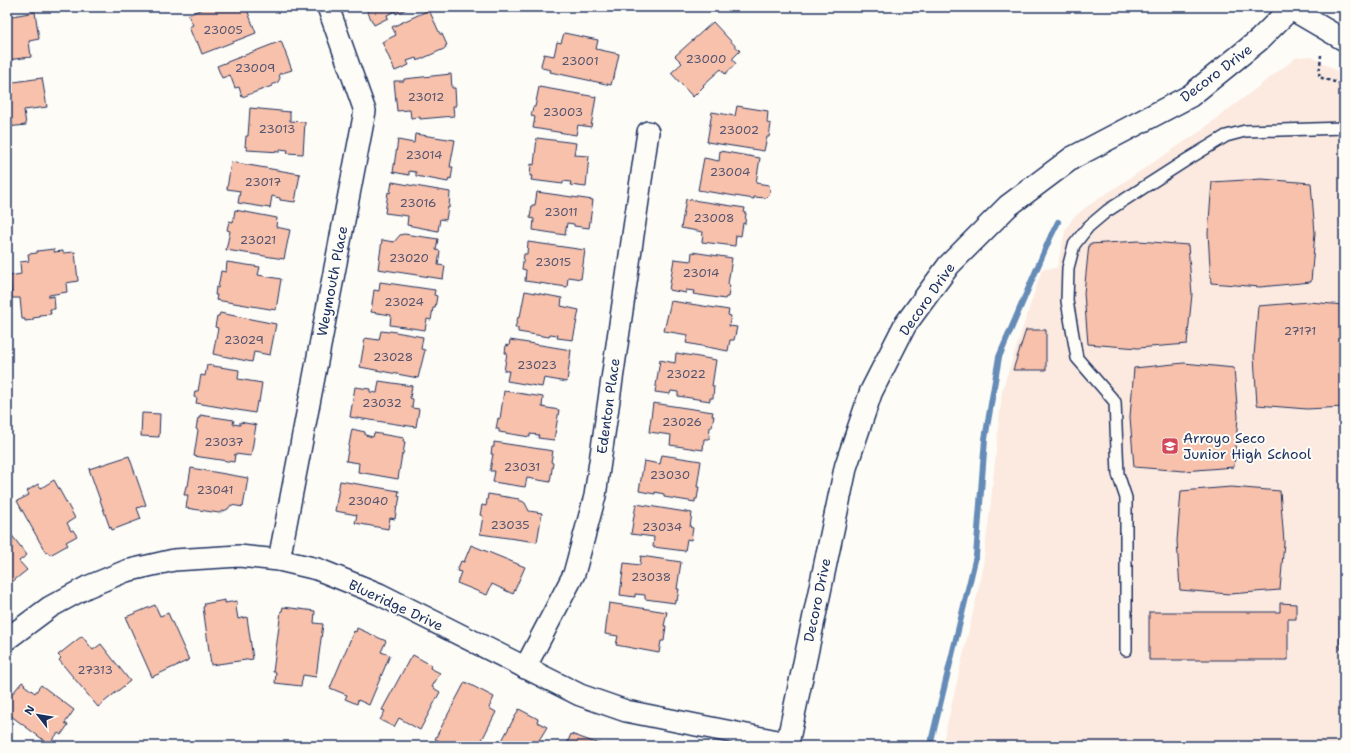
<svg xmlns="http://www.w3.org/2000/svg" width="1351" height="753" font-family="'Shantell Sans',sans-serif">
	<style>
		.built { fill: #fceae0 }
		.lines { fill: none; stroke-linecap: round; stroke-linejoin: round }
		.stream { stroke: #658bb7; stroke-width: 6 }
		.building { fill: #f8c1ab; stroke: #1b2f5e }
		.service-casing { stroke: #1b2f5e; stroke-width: 14 }
		.minor-casing { stroke: #1b2f5e; stroke-width: 24 }
		.secondary-casing { stroke: #1b2f5e; stroke-width: 25 }
		.path { stroke: #1b2f5e; stroke-width: 2.5; stroke-dasharray: 3 3; stroke-linecap: butt }
		.service { stroke: #fdfcf7; stroke-width: 11 }
		.minor { stroke: #fdfcf7; stroke-width: 21 }
		.secondary { stroke: #fdfcf7; stroke-width: 22 }
		.labels { text-anchor: middle; dominant-baseline: central; stroke-width: 4; stroke-linejoin: round; paint-order: stroke }
		.number-label { font-size: 12px; fill: #525471 }
		.street-label { font-size: 14px; fill: #1b2f5e; stroke: #fdfcf7 }
		.poi-label { font-size: 14px; fill: #1b2f5e; stroke: #fdfcf7; text-anchor: start }
	</style>
	<rect width="100%" height="100%" fill="#fdfcf7"/>
	<filter id="ink" filterUnits="userSpaceOnUse"><feTurbulence type="fractalNoise" baseFrequency=".025" numOctaves="2"/><feDisplacementMap in="SourceGraphic" scale="8" xChannelSelector="R" yChannelSelector="G"/><feConvolveMatrix kernelMatrix="1 2 1 2 8 2 1 2 1" color-interpolation-filters="sRGB"/></filter>
	<g filter="url(#ink)">
		<!-- built -->
		<path class="built" d="M 1311,56 L 1344,75 L 1344,746 L 942,746 L 982,574 L 991,501 L 1002,391 L 1042,269 L 1057,268 L 1065,231 L 1073,218 L 1085,208 L 1199,132 L 1297,57 Z"/>
		<g class="lines">
			<!-- stream -->
			<path class="stream" d="M 930,746 L 976,556 L 985,439 L 999,357 L 1050,238 L 1058,222"/>
		</g>
		<!-- building -->
		<g class="building">
			<path d="M 207,7 L 231,7 L 232,9 L 238,7 L 246,7 L 256,33 L 202,54 L 197,41 L 195,42 L 189,27 L 193,25 L 188,15 Z"/>
			<path d="M 365,7 L 410,7 L 396,14 L 395,11 L 387,15 L 388,18 L 374,25 Z"/>
			<path d="M 429,10 L 440,34 L 442,34 L 447,45 L 445,46 L 446,48 L 417,61 L 416,58 L 407,61 L 409,65 L 395,71 L 382,42 L 396,35 L 392,27 Z"/>
			<path d="M 35,12 L 39,39 L 29,41 L 31,57 L 7,60 L 7,17 Z"/>
			<path d="M 713,22 L 740,51 L 733,58 L 733,60 L 736,64 L 725,74 L 721,69 L 703,85 L 704,86 L 693,97 L 671,73 L 682,63 L 675,56 Z"/>
			<path d="M 564,33 L 598,40 L 596,49 L 619,54 L 614,77 L 613,77 L 611,85 L 550,72 L 551,70 L 542,68 L 541,65 L 544,54 L 554,56 L 557,42 L 561,43 Z"/>
			<path d="M 281,41 L 292,70 L 279,74 L 280,78 L 278,82 L 272,85 L 272,86 L 242,97 L 239,87 L 235,88 L 230,75 L 222,78 L 217,66 Z"/>
			<path d="M 451,74 L 452,88 L 455,88 L 456,106 L 453,106 L 454,116 L 420,119 L 420,117 L 411,118 L 410,110 L 397,111 L 394,81 L 404,81 L 404,79 Z"/>
			<path d="M 42,78 L 47,107 L 24,110 L 26,125 L 7,127 L 7,83 Z"/>
			<path d="M 539,87 L 596,97 L 591,127 L 578,125 L 576,135 L 533,128 L 535,117 L 531,116 L 533,107 L 535,107 Z"/>
			<path d="M 737,106 L 768,111 L 767,123 L 771,124 L 769,137 L 767,137 L 764,151 L 707,142 L 712,112 L 735,116 Z"/>
			<path d="M 250,108 L 290,112 L 290,121 L 305,122 L 303,154 L 287,153 L 288,150 L 280,149 L 280,152 L 247,150 L 247,147 L 245,147 L 246,136 L 248,136 Z"/>
			<path d="M 415,134 L 455,140 L 450,167 L 453,167 L 451,179 L 449,178 L 448,182 L 416,176 L 416,172 L 409,171 L 409,175 L 393,172 L 398,140 L 414,143 Z"/>
			<path d="M 537,138 L 576,143 L 574,155 L 589,156 L 586,187 L 570,185 L 571,182 L 563,181 L 563,184 L 531,180 L 532,176 L 530,176 L 531,164 L 534,165 Z"/>
			<path d="M 720,151 L 760,158 L 756,183 L 769,185 L 770,190 L 769,195 L 766,198 L 754,197 L 754,199 L 698,190 L 704,158 L 719,161 Z"/>
			<path d="M 231,162 L 300,174 L 295,202 L 280,200 L 280,198 L 272,196 L 270,208 L 238,203 L 240,191 L 227,189 Z"/>
			<path d="M 1262,179 L 1311,183 L 1315,233 L 1311,282 L 1260,287 L 1211,283 L 1208,233 L 1212,182 Z"/>
			<path d="M 392,182 L 450,192 L 449,208 L 448,207 L 446,220 L 440,219 L 438,231 L 407,225 L 408,216 L 385,213 L 388,192 L 390,193 Z"/>
			<path d="M 537,192 L 593,200 L 589,228 L 574,226 L 574,224 L 567,223 L 565,235 L 533,230 L 534,219 L 530,218 L 532,205 L 535,205 Z"/>
			<path d="M 686,199 L 745,208 L 744,213 L 746,213 L 745,224 L 743,223 L 741,236 L 736,235 L 735,246 L 702,242 L 703,232 L 681,228 Z"/>
			<path d="M 235,210 L 277,218 L 276,227 L 290,230 L 284,259 L 226,250 L 230,231 L 227,230 L 229,221 L 233,222 Z"/>
			<path d="M 404,234 L 438,239 L 436,250 L 440,251 L 438,265 L 445,266 L 443,279 L 378,269 L 382,240 L 394,242 L 400,235 Z"/>
			<path d="M 1139,241 L 1188,245 L 1192,294 L 1187,344 L 1138,348 L 1088,344 L 1084,293 L 1089,244 Z"/>
			<path d="M 528,242 L 585,250 L 581,279 L 568,277 L 567,287 L 525,281 L 526,270 L 522,269 L 524,254 L 527,254 Z"/>
			<path d="M 54,249 L 54,252 L 63,251 L 63,253 L 75,252 L 78,281 L 66,283 L 67,292 L 49,295 L 49,297 L 54,296 L 55,309 L 50,309 L 51,314 L 39,315 L 40,317 L 33,318 L 33,320 L 25,321 L 25,319 L 22,319 L 20,298 L 12,298 L 10,276 L 21,274 L 20,262 L 29,261 L 28,254 L 37,253 L 37,251 Z"/>
			<path d="M 692,252 L 732,258 L 728,284 L 730,285 L 728,297 L 726,297 L 725,299 L 693,294 L 694,291 L 686,290 L 686,293 L 669,290 L 674,259 L 691,261 Z"/>
			<path d="M 227,262 L 260,267 L 258,275 L 281,279 L 276,310 L 216,300 L 217,295 L 215,295 L 216,287 L 218,288 L 221,271 L 226,272 Z"/>
			<path d="M 380,282 L 435,290 L 434,295 L 437,296 L 435,308 L 433,308 L 431,320 L 427,319 L 425,330 L 390,325 L 391,315 L 371,312 L 374,290 L 379,291 Z"/>
			<path d="M 525,291 L 562,298 L 561,306 L 579,310 L 573,340 L 557,338 L 558,335 L 550,334 L 549,337 L 518,332 L 518,328 L 515,328 L 518,317 L 520,317 Z"/>
			<path d="M 671,301 L 729,310 L 728,315 L 731,316 L 729,326 L 737,327 L 734,340 L 730,340 L 728,351 L 686,343 L 688,335 L 664,331 Z"/>
			<path d="M 1309,302 L 1344,305 L 1344,407 L 1307,409 L 1257,405 L 1254,356 L 1258,306 Z"/>
			<path d="M 220,313 L 276,324 L 270,355 L 254,352 L 252,362 L 213,354 L 218,328 L 215,327 L 217,316 L 219,316 Z"/>
			<path d="M 1026,330 L 1046,330 L 1046,370 L 1013,370 Z"/>
			<path d="M 381,331 L 389,332 L 390,331 L 423,337 L 421,349 L 425,350 L 418,378 L 360,367 L 365,338 L 379,340 Z"/>
			<path d="M 510,340 L 571,350 L 567,382 L 544,378 L 542,387 L 507,381 L 509,371 L 504,371 L 507,353 L 505,353 L 506,345 L 509,346 Z"/>
			<path d="M 676,353 L 716,360 L 712,386 L 714,386 L 713,398 L 710,398 L 710,401 L 678,396 L 678,392 L 671,391 L 670,394 L 655,392 L 660,360 L 675,363 Z"/>
			<path d="M 1184,363 L 1234,368 L 1238,417 L 1234,467 L 1184,471 L 1134,467 L 1130,417 L 1134,368 Z"/>
			<path d="M 207,365 L 239,370 L 238,379 L 262,383 L 259,402 L 257,402 L 255,413 L 196,403 L 197,398 L 194,397 L 195,391 L 198,391 L 201,375 L 205,376 Z"/>
			<path d="M 379,381 L 412,386 L 410,398 L 413,399 L 412,408 L 419,409 L 416,427 L 350,417 L 355,387 L 370,389 L 370,392 L 377,393 Z"/>
			<path d="M 504,391 L 543,397 L 542,407 L 559,410 L 554,440 L 538,438 L 539,435 L 530,434 L 530,437 L 499,432 L 499,429 L 496,429 L 498,418 L 500,419 Z"/>
			<path d="M 653,403 L 713,412 L 712,416 L 714,416 L 712,427 L 710,427 L 709,439 L 704,439 L 703,450 L 670,445 L 671,435 L 649,432 Z"/>
			<path d="M 142,413 L 160,414 L 159,437 L 141,436 Z"/>
			<path d="M 200,415 L 234,420 L 233,424 L 240,425 L 240,422 L 256,425 L 251,456 L 235,454 L 234,462 L 194,456 L 198,430 L 196,429 L 198,418 L 200,418 Z"/>
			<path d="M 352,429 L 365,432 L 365,435 L 373,437 L 374,433 L 404,438 L 403,441 L 405,442 L 403,454 L 402,454 L 398,479 L 358,472 L 359,463 L 346,461 Z"/>
			<path d="M 494,442 L 553,451 L 551,462 L 553,463 L 550,482 L 527,478 L 525,487 L 493,482 L 495,471 L 490,471 L 493,454 L 491,454 L 492,447 L 494,447 Z"/>
			<path d="M 662,455 L 701,461 L 697,487 L 699,487 L 697,499 L 695,499 L 695,502 L 664,497 L 664,494 L 655,492 L 655,494 L 639,491 L 644,461 L 660,464 Z"/>
			<path d="M 129,456 L 146,505 L 137,508 L 141,519 L 112,530 L 111,527 L 110,528 L 89,469 Z"/>
			<path d="M 191,468 L 248,478 L 243,507 L 231,505 L 228,509 L 219,513 L 186,508 L 188,495 L 184,495 L 186,486 L 188,486 Z"/>
			<path d="M 54,480 L 75,518 L 67,523 L 71,531 L 73,530 L 77,536 L 66,542 L 68,545 L 50,555 L 48,552 L 46,553 L 17,501 L 29,495 L 27,491 L 38,484 L 41,488 Z"/>
			<path d="M 340,481 L 399,491 L 398,496 L 400,496 L 398,507 L 397,506 L 395,519 L 390,518 L 388,529 L 355,523 L 357,515 L 335,511 Z"/>
			<path d="M 1231,487 L 1280,491 L 1284,542 L 1280,590 L 1230,594 L 1180,590 L 1177,541 L 1181,491 Z"/>
			<path d="M 488,494 L 519,499 L 519,501 L 522,501 L 525,503 L 529,511 L 542,513 L 537,542 L 480,534 L 483,516 L 480,515 L 482,505 L 486,506 Z"/>
			<path d="M 636,504 L 692,513 L 690,527 L 693,528 L 691,540 L 687,539 L 685,551 L 653,547 L 654,537 L 631,534 Z"/>
			<path d="M 7,529 L 27,555 L 19,561 L 27,570 L 7,586 Z"/>
			<path d="M 471,545 L 525,567 L 513,594 L 492,584 L 487,595 L 457,583 L 461,572 L 457,571 L 461,561 L 464,562 Z"/>
			<path d="M 641,556 L 681,562 L 677,589 L 679,589 L 677,601 L 675,600 L 675,603 L 645,599 L 645,595 L 635,594 L 635,597 L 620,595 L 624,563 L 640,565 Z"/>
			<path d="M 1339,587 L 1344,587 L 1344,649 L 1340,649 Z"/>
			<path d="M 225,600 L 225,603 L 237,601 L 237,606 L 236,607 L 238,619 L 247,617 L 253,659 L 211,665 L 203,607 L 205,606 L 204,604 Z"/>
			<path d="M 609,603 L 667,612 L 664,626 L 666,626 L 664,641 L 661,641 L 659,653 L 616,645 L 618,636 L 605,634 Z"/>
			<path d="M 1280,603 L 1296,604 L 1296,619 L 1288,619 L 1288,660 L 1149,660 L 1149,612 L 1280,612 Z"/>
			<path d="M 155,605 L 160,616 L 168,613 L 189,660 L 152,677 L 127,621 L 128,621 L 126,617 Z"/>
			<path d="M 283,607 L 315,611 L 314,623 L 323,624 L 316,677 L 303,675 L 301,686 L 275,683 L 276,672 L 273,672 L 281,611 L 282,611 Z"/>
			<path d="M 357,628 L 386,641 L 381,652 L 390,655 L 369,705 L 358,700 L 357,704 L 345,699 L 347,695 L 330,688 L 354,631 L 356,632 Z"/>
			<path d="M 82,636 L 93,650 L 101,644 L 130,681 L 98,707 L 59,660 L 61,658 L 58,655 Z"/>
			<path d="M 413,655 L 431,665 L 430,668 L 440,673 L 432,687 L 440,692 L 420,730 L 399,718 L 394,727 L 380,720 L 385,711 L 382,710 L 410,658 L 411,658 Z"/>
			<path d="M 22,682 L 25,684 L 24,685 L 35,693 L 41,685 L 74,710 L 65,723 L 68,725 L 61,735 L 58,733 L 49,744 L 7,713 L 7,700 Z"/>
			<path d="M 465,682 L 494,697 L 489,708 L 496,712 L 479,746 L 449,746 L 435,739 Z"/>
			<path d="M 519,709 L 538,719 L 537,722 L 547,727 L 538,742 L 546,746 L 499,746 Z"/>
			<path d="M 571,734 L 602,745 L 602,746 L 566,746 Z"/>
		</g>
		<g class="lines">
			<defs>
				<path id="service" d="M 1126,650 L 1126,498 L 1118,474 L 1115,402 L 1077,358 L 1067,301 L 1068,268 L 1074,245 L 1088,227 L 1107,211 L 1188,159 L 1226,136 L 1245,131 L 1344,128"/>
				<g id="minor">
					<path d="M 1291,9 L 1344,40"/>
					<path d="M 279,560 L 365,111 L 328,7"/>
					<path d="M 7,639 L 50,607 L 87,587 L 126,571 L 174,560 L 239,556 L 279,560 L 317,569 L 379,594 L 580,695 L 626,711 L 787,743"/>
					<path d="M 525,668 L 574,574 L 595,496 L 648,132"/>
				</g>
				<path id="secondary" d="M 787,746 L 846,466 L 871,392 L 905,325 L 949,265 L 1008,206 L 1072,158 L 1190,96 L 1259,40 L 1292,7"/>
			</defs>
			<!-- service casing -->
			<use href="#service" class="service-casing"/>
			<!-- minor casing -->
			<use href="#minor" class="minor-casing"/>
			<!-- secondary casing -->
			<use href="#secondary" class="secondary-casing"/>
			<!-- path -->
			<path class="path" d="M 1321,55 L 1319,77 L 1344,85"/>
			<!-- service -->
			<use href="#service" class="service"/>
			<!-- minor -->
			<use href="#minor" class="minor"/>
			<!-- secondary -->
			<use href="#secondary" class="secondary"/>
		</g>
	</g>
	<!-- icons -->
	<defs>
		<symbol id="school-square" viewBox="-11 -11 22 22"><rect x="-9" y="-9" width="18" height="18" rx="4" fill="#d1495b" stroke="#fdfcf7"/><path d="M0-5L7-2L0 1L-7-2ZM-4 1L0 2.5L4 1V4Q0 6-4 4Z" fill="#fff"/></symbol>
	</defs>
	<g fill-rule="evenodd">
		<use href="#school-square" x="1160" y="436" width="20" height="20"/>
	</g>
	<g class="labels">
		<!-- number labels -->
		<g class="number-label">
			<text x="223" y="30">23005</text>
			<text x="706" y="59">23000</text>
			<text x="580" y="61">23001</text>
			<text x="255" y="68">23009</text>
			<text x="426" y="97">23012</text>
			<text x="563" y="112">23003</text>
			<text x="277" y="129">23013</text>
			<text x="739" y="130">23002</text>
			<text x="424" y="155">23014</text>
			<text x="730" y="172">23004</text>
			<text x="263" y="182">23017</text>
			<text x="418" y="203">23016</text>
			<text x="561" y="212">23011</text>
			<text x="714" y="218">23008</text>
			<text x="258" y="240">23021</text>
			<text x="409" y="258">23020</text>
			<text x="553" y="262">23015</text>
			<text x="701" y="273">23014</text>
			<text x="404" y="302">23024</text>
			<text x="1300" y="331">27171</text>
			<text x="244" y="340">23029</text>
			<text x="393" y="357">23028</text>
			<text x="537" y="365">23023</text>
			<text x="686" y="374">23022</text>
			<text x="382" y="403">23032</text>
			<text x="682" y="422">23026</text>
			<text x="224" y="442">23037</text>
			<text x="522" y="467">23031</text>
			<text x="670" y="475">23030</text>
			<text x="215" y="490">23041</text>
			<text x="368" y="501">23040</text>
			<text x="510" y="525">23035</text>
			<text x="662" y="527">23034</text>
			<text x="651" y="577">23038</text>
			<text x="95" y="670">27313</text>
		</g>
		<!-- street labels -->
		<g class="street-label">
			<text transform="translate(1216 73) rotate(-37)">Decoro Drive</text>
			<text transform="translate(332 281) rotate(-79)">Weymouth Place</text>
			<text transform="translate(927 299) rotate(-55)">Decoro Drive</text>
			<text transform="translate(608 406) rotate(-82)">Edenton Place</text>
			<text transform="translate(817 600) rotate(-78)">Decoro Drive</text>
			<text transform="translate(396 605) rotate(25)">Blueridge Drive</text>
		</g>
		<!-- poi labels -->
		<g class="poi-label">
			<text x="1183" y="438">Arroyo Seco<tspan x="1183" dy="16">Junior High School</tspan></text>
		</g>
	</g>
	<!-- margin -->
	<rect width="1351" height="753" fill="none" stroke="#fdfcf7" stroke-width="24"/>
	<rect x="12" y="12" width="1327" height="729" fill="none" stroke="#1b2f5e" stroke-width="1.5" filter="url(#ink)"/>
	<!-- north arrow -->
	<g transform="translate(38 715) rotate(301)" stroke="#fdfcf7" stroke-width="3" paint-order="stroke">
	<path d="M0-3L7 15L0 10L-7 15Z" fill="#1b2f5e"/>
	<text y="-6" font-size="11" font-weight="bold" text-anchor="middle" fill="#1b2f5e">N</text>
	</g>
</svg>
